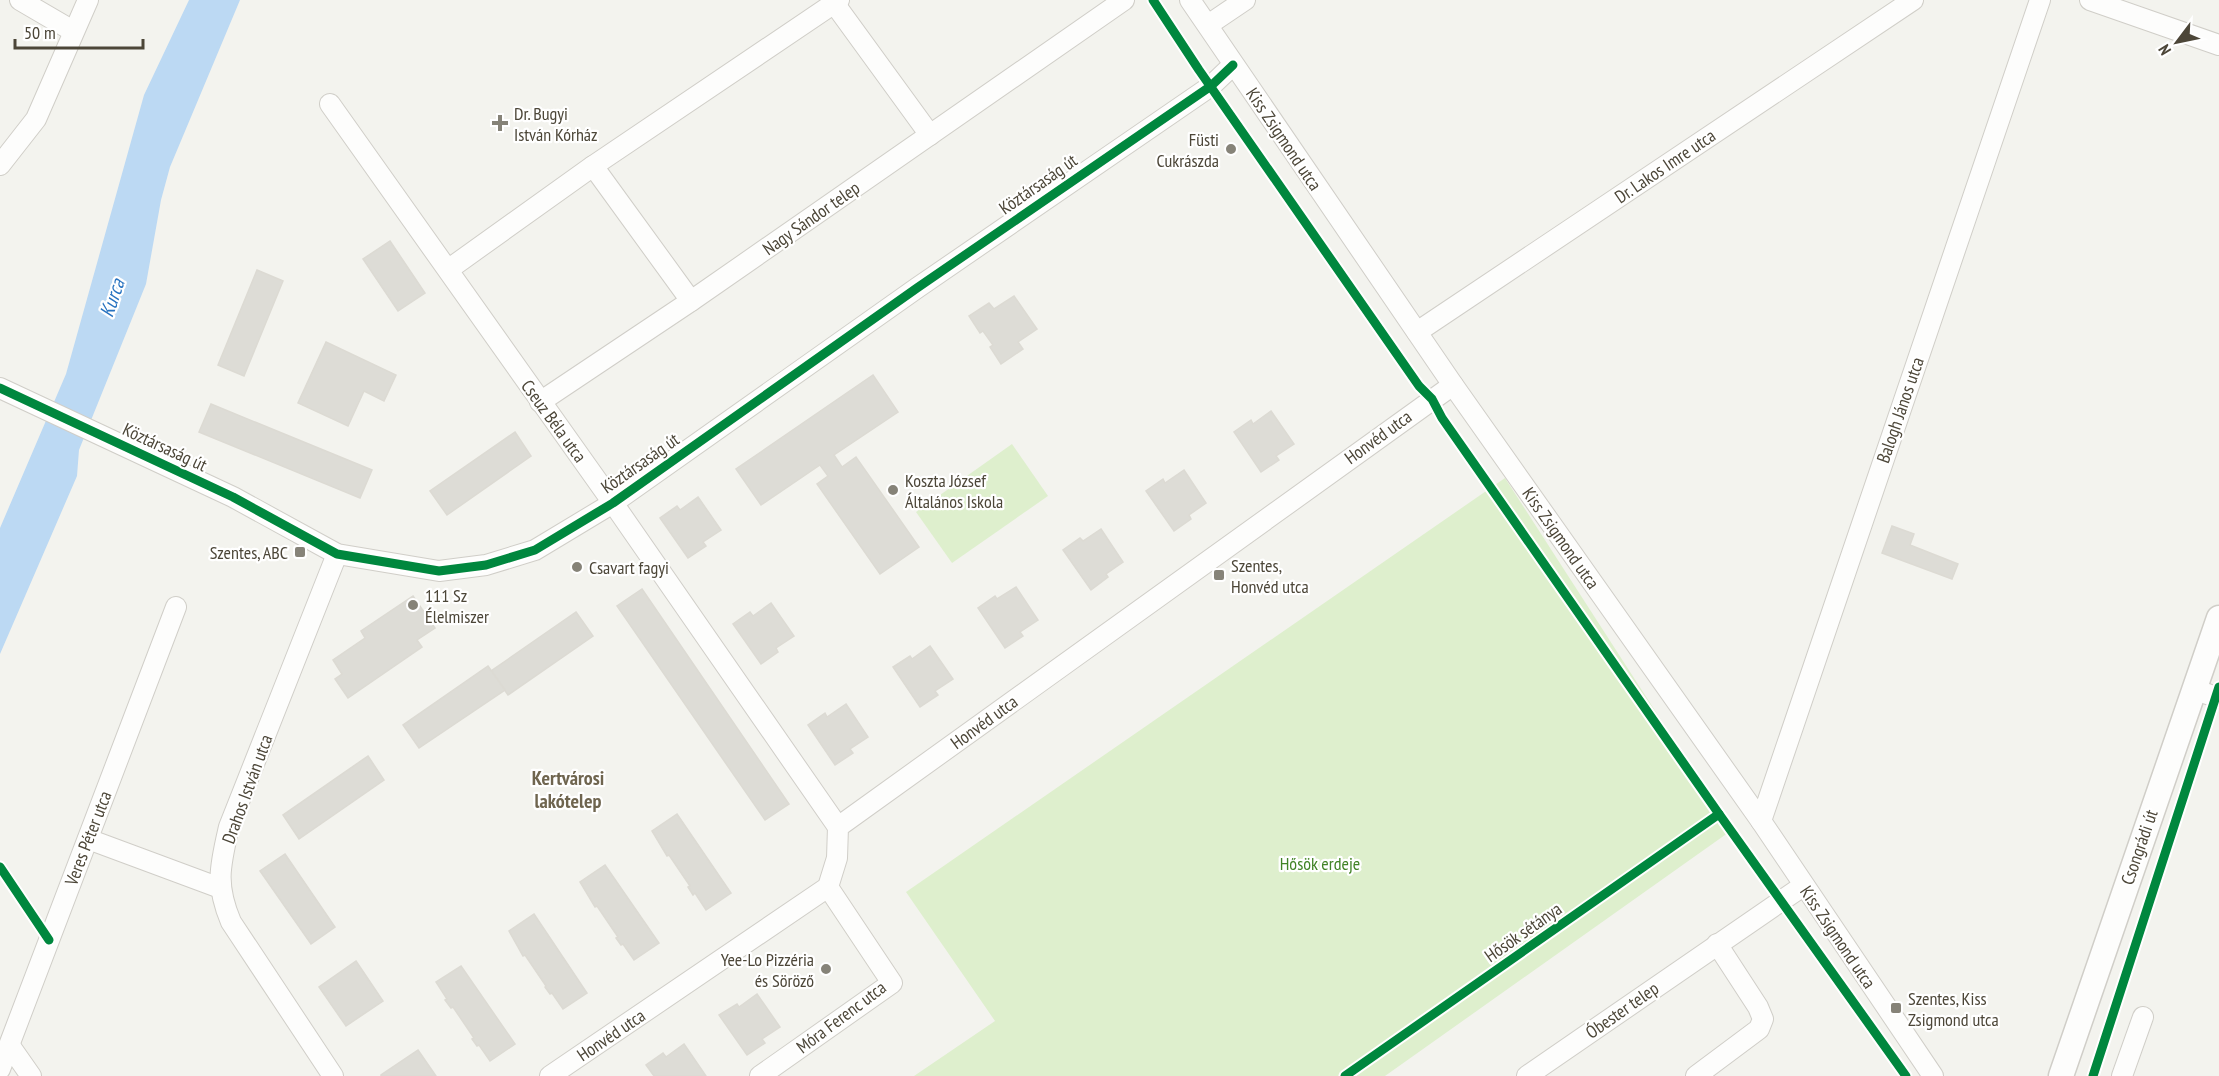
<svg xmlns="http://www.w3.org/2000/svg" width="2219" height="1076" font-family="'PT Sans Narrow',sans-serif">
	<style>
		.green { fill: #deefcd }
		.water { fill: #bcd9f3 }
		.building { fill: #dddcd6; stroke: #dcdad3; stroke-width: 1.5 }
		.lines { fill: none; stroke-linecap: round; stroke-linejoin: round }
		.minor-casing { stroke: #d0cec8; stroke-width: 22 }
		.tertiary-casing { stroke: #d0cec8; stroke-width: 27 }
		.minor { stroke: #fdfdfc; stroke-width: 20 }
		.tertiary { stroke: #fdfdfc; stroke-width: 24 }
		.cycleway-casing { stroke: #fff; stroke-width: 13 }
		.cycleway { stroke: #00873e; stroke-width: 9 }
		.poi-dot { fill: #868378; stroke: #fff; stroke-width: 2 }
		.labels { text-anchor: middle; dominant-baseline: central; stroke-width: 4.5; stroke-linejoin: round; paint-order: stroke }
		.poi-label { font-size: 18px; fill: #4c4638; stroke: #fff; text-anchor: start }
		.street-label { font-size: 18px; fill: #4c4638; stroke: #fff }
		.park-label { font-size: 18px; fill: #418326; stroke: #fff }
		.water-label { font-size: 20px; font-style: italic; fill: #2873c0; stroke: #fff }
		.neighbourhood-label { font-size: 20px; font-weight: bold; fill: #6f654f; stroke: #fff }
	</style>
	<rect width="100%" height="100%" fill="#f3f3ee"/>
	<!-- green -->
	<g class="green">
		<path d="M 1012,444 L 1048,496 L 952,563 L 916,512 Z"/>
		<path d="M 1505,478 L 1732,830 L 1385,1076 L 914,1076 L 995,1021 L 906,892 Z"/>
	</g>
	<!-- water -->
	<path class="water" d="M 189,0 L 240,0 L 170,167 L 161,200 L 146,284 L 79,450 L 77,476 L 0,654 L 0,528 L 66,374 L 144,95 Z"/>
	<!-- building -->
	<g class="building">
		<path d="M 390,241 L 425,293 L 398,311 L 363,259 Z"/>
		<path d="M 257,270 L 283,281 L 244,376 L 218,365 Z"/>
		<path d="M 1014,296 L 1037,329 L 1018,342 L 1023,349 L 1001,364 L 990,347 L 993,345 L 983,331 L 980,333 L 969,316 L 989,303 L 994,309 Z"/>
		<path d="M 326,342 L 396,375 L 384,401 L 364,391 L 348,426 L 298,403 Z"/>
		<path d="M 873,375 L 898,412 L 834,455 L 842,467 L 856,457 L 919,547 L 880,574 L 817,484 L 828,476 L 820,465 L 761,505 L 736,469 Z"/>
		<path d="M 211,404 L 372,470 L 360,498 L 199,432 Z"/>
		<path d="M 1271,411 L 1294,444 L 1276,456 L 1279,460 L 1261,472 L 1234,432 L 1251,420 L 1253,424 Z"/>
		<path d="M 515,432 L 531,456 L 447,515 L 430,491 Z"/>
		<path d="M 1184,470 L 1206,503 L 1189,515 L 1191,519 L 1174,531 L 1146,491 L 1163,479 L 1165,483 Z"/>
		<path d="M 698,497 L 721,530 L 703,542 L 706,546 L 688,558 L 660,518 L 677,506 L 680,510 Z"/>
		<path d="M 1892,526 L 1914,534 L 1910,545 L 1958,564 L 1952,579 L 1882,553 Z"/>
		<path d="M 1101,529 L 1123,562 L 1106,574 L 1108,577 L 1091,590 L 1063,550 L 1080,538 L 1083,541 Z"/>
		<path d="M 1016,587 L 1038,620 L 1020,632 L 1023,636 L 1005,648 L 978,608 L 995,596 L 997,599 Z"/>
		<path d="M 642,589 L 789,804 L 765,820 L 617,606 Z"/>
		<path d="M 413,596 L 435,628 L 417,640 L 422,647 L 348,698 L 335,679 L 342,674 L 333,660 L 365,638 L 361,631 Z"/>
		<path d="M 771,603 L 794,636 L 776,648 L 778,652 L 761,664 L 733,624 L 750,612 L 753,616 Z"/>
		<path d="M 576,612 L 593,636 L 508,695 L 491,671 Z"/>
		<path d="M 930,646 L 953,679 L 935,691 L 938,695 L 920,707 L 893,667 L 910,656 L 912,659 Z"/>
		<path d="M 488,666 L 505,690 L 419,748 L 403,725 Z"/>
		<path d="M 846,704 L 868,737 L 850,749 L 853,753 L 835,765 L 808,725 L 825,713 L 827,717 Z"/>
		<path d="M 368,756 L 384,780 L 299,839 L 283,815 Z"/>
		<path d="M 677,814 L 731,893 L 706,910 L 695,893 L 693,895 L 688,887 L 690,886 L 669,855 L 667,856 L 652,831 Z"/>
		<path d="M 285,854 L 335,927 L 311,944 L 260,871 Z"/>
		<path d="M 605,865 L 659,943 L 634,960 L 623,944 L 621,945 L 616,938 L 618,937 L 597,906 L 595,907 L 580,882 Z"/>
		<path d="M 534,914 L 587,993 L 563,1009 L 552,993 L 550,994 L 545,987 L 546,986 L 525,955 L 523,956 L 509,931 Z"/>
		<path d="M 356,961 L 383,1001 L 346,1026 L 319,987 Z"/>
		<path d="M 461,966 L 515,1044 L 490,1061 L 479,1045 L 477,1046 L 472,1039 L 474,1038 L 453,1007 L 451,1008 L 445,1000 L 447,999 L 436,982 Z"/>
		<path d="M 757,994 L 780,1027 L 762,1039 L 765,1043 L 747,1055 L 719,1015 L 737,1004 L 739,1007 Z"/>
		<path d="M 684,1044 L 706,1076 L 654,1076 L 646,1065 L 663,1053 L 666,1057 Z"/>
		<path d="M 418,1050 L 436,1076 L 381,1076 L 381,1075 Z"/>
	</g>
	<g class="lines">
		<defs>
			<g id="minor">
				<path d="M 20,0 L 73,31"/>
				<path d="M 1190,0 L 1453,385 L 1761,821 L 1933,1076"/>
				<path d="M 2090,0 L 2219,45"/>
				<path d="M 834,3 L 930,135"/>
				<path d="M 1208,25 L 1245,0"/>
				<path d="M 330,104 L 613,503 L 838,827"/>
				<path d="M 0,165 L 36,119 L 88,0"/>
				<path d="M 593,166 L 691,301"/>
				<path d="M 449,269 L 593,166 L 839,0"/>
				<path d="M 1417,332 L 1913,0"/>
				<path d="M 0,388 L 233,497 L 337,554 L 439,571 L 486,565 L 535,550 L 613,503 L 917,288 L 1211,86 L 1233,65"/>
				<path d="M 540,402 L 691,301 L 1124,0"/>
				<path d="M 2193,689 L 2219,698"/>
				<path d="M 1761,821 L 2040,0"/>
				<path d="M 88,839 L 220,888"/>
				<path d="M 10,1046 L 31,1076"/>
				<path d="M 0,1069 L 176,607"/>
				<path d="M 333,1076 L 231,922 C 215,884 220,866 229,827 L 337,554"/>
				<path d="M 550,1076 L 828,887 L 837,858 L 838,827 L 1453,385"/>
				<path d="M 760,1076 L 892,983 L 828,887"/>
				<path d="M 1527,1076 L 1803,886"/>
				<path d="M 1696,1076 L 1759,1029 L 1763,1019 L 1758,1007 L 1717,944"/>
				<path d="M 2122,1076 L 2143,1017"/>
			</g>
			<path id="tertiary" d="M 2061,1076 L 2219,618"/>
		</defs>
		<!-- minor casing -->
		<use href="#minor" class="minor-casing"/>
		<!-- tertiary casing -->
		<use href="#tertiary" class="tertiary-casing"/>
		<!-- minor -->
		<use href="#minor" class="minor"/>
		<!-- tertiary -->
		<use href="#tertiary" class="tertiary"/>
		<defs>
			<g id="cycleway">
				<path d="M 1153,0 L 1199,70 L 1419,386 L 1432,399 L 1442,418 L 1719,814 L 1906,1076"/>
				<path d="M 0,388 L 233,497 L 337,554 L 439,571 L 486,565 L 535,550 L 613,503 L 917,288 L 1211,86 L 1233,65"/>
				<path d="M 0,867 L 49,940"/>
				<path d="M 1345,1076 L 1719,814"/>
				<path d="M 2093,1076 L 2219,687"/>
			</g>
		</defs>
		<!-- cycleway casing -->
		<use href="#cycleway" class="cycleway-casing"/>
		<!-- cycleway -->
		<use href="#cycleway" class="cycleway"/>
	</g>
	<!-- markers -->
	<g class="poi-dot">
		<path d="M497 114h6v6h6v6h-6v6h-6v-6h-6v-6h6z"/>
		<circle cx="1231" cy="149" r="6"/>
		<circle cx="893" cy="490" r="6"/>
		<rect x="294" y="546" width="12" height="12" rx="3"/>
		<circle cx="577" cy="567" r="6"/>
		<rect x="1213" y="569" width="12" height="12" rx="3"/>
		<circle cx="413" cy="605" r="6"/>
		<circle cx="826" cy="969" r="6"/>
		<rect x="1890" y="1002" width="12" height="12" rx="3"/>
	</g>
	<g class="labels">
		<!-- poi labels -->
		<g class="poi-label">
			<text x="514" y="113">Dr. Bugyi<tspan x="514" dy="21">István Kórház</tspan></text>
			<text x="1219" y="139" text-anchor="end">Füsti<tspan x="1219" dy="21">Cukrászda</tspan></text>
			<text x="905" y="480">Koszta József<tspan x="905" dy="21">Általános Iskola</tspan></text>
			<text x="288" y="552" text-anchor="end">Szentes, ABC</text>
			<text x="1231" y="565">Szentes,<tspan x="1231" dy="21">Honvéd utca</tspan></text>
			<text x="589" y="567">Csavart fagyi</text>
			<text x="425" y="595">111 Sz<tspan x="425" dy="21">Élelmiszer</tspan></text>
			<text x="814" y="959" text-anchor="end">Yee-Lo Pizzéria<tspan x="814" dy="21">és Söröző</tspan></text>
			<text x="1908" y="998">Szentes, Kiss<tspan x="1908" dy="21">Zsigmond utca</tspan></text>
		</g>
		<!-- street labels -->
		<g class="street-label">
			<text transform="translate(1284 139) rotate(56)">Kiss Zsigmond utca</text>
			<text transform="translate(1665 166) rotate(-34)">Dr. Lakos Imre utca</text>
			<text transform="translate(1038 184) rotate(-35)">Köztársaság út</text>
			<text transform="translate(811 218) rotate(-35)">Nagy Sándor telep</text>
			<text transform="translate(1900 410) rotate(-71)">Balogh János utca</text>
			<text transform="translate(554 421) rotate(54)">Cseuz Béla utca</text>
			<text transform="translate(1378 437) rotate(-36)">Honvéd utca</text>
			<text transform="translate(165 447) rotate(25)">Köztársaság út</text>
			<text transform="translate(640 463) rotate(-35)">Köztársaság út</text>
			<text transform="translate(1561 538) rotate(55)">Kiss Zsigmond utca</text>
			<text transform="translate(984 722) rotate(-36)">Honvéd utca</text>
			<text transform="translate(247 789) rotate(-70)">Drahos István utca</text>
			<text transform="translate(88 838) rotate(-69)">Veres Péter utca</text>
			<text transform="translate(2139 847) rotate(-71)">Csongrádi út</text>
			<text transform="translate(1523 932) rotate(-35)">Hősök sétánya</text>
			<text transform="translate(1838 937) rotate(56)">Kiss Zsigmond utca</text>
			<text transform="translate(1622 1010) rotate(-35)">Óbester telep</text>
			<text transform="translate(841 1017) rotate(-37)">Móra Ferenc utca</text>
			<text transform="translate(611 1035) rotate(-34)">Honvéd utca</text>
		</g>
		<!-- park labels -->
		<g class="park-label">
			<text x="1320" y="863">Hősök erdeje</text>
		</g>
		<!-- water labels -->
		<g class="water-label">
			<text transform="translate(112 298) rotate(-71)">Kurca</text>
		</g>
		<!-- neighbourhood labels -->
		<g class="neighbourhood-label">
			<text x="568" y="778">Kertvárosi<tspan x="568" dy="23">lakótelep</tspan></text>
		</g>
	</g>
	<!-- north arrow -->
	<g transform="translate(2177 42) rotate(238)" stroke="#ffffff" stroke-width="4.5" paint-order="stroke">
	<path d="M0-4.5L10 22L0 15L-10 22Z" fill="#4c4638"/>
	<text y="-9" font-size="16" font-weight="bold" text-anchor="middle" fill="#4c4638">N</text>
	</g>
	<!-- scale -->
	<path d="M15 39v9h128v-9" fill="none" stroke="#4c4638" stroke-width="3"/>
	<text x="24" y="39" font-size="18" fill="#4c4638" stroke="#ffffff" stroke-width="4.5" paint-order="stroke">50 m</text>
</svg>
